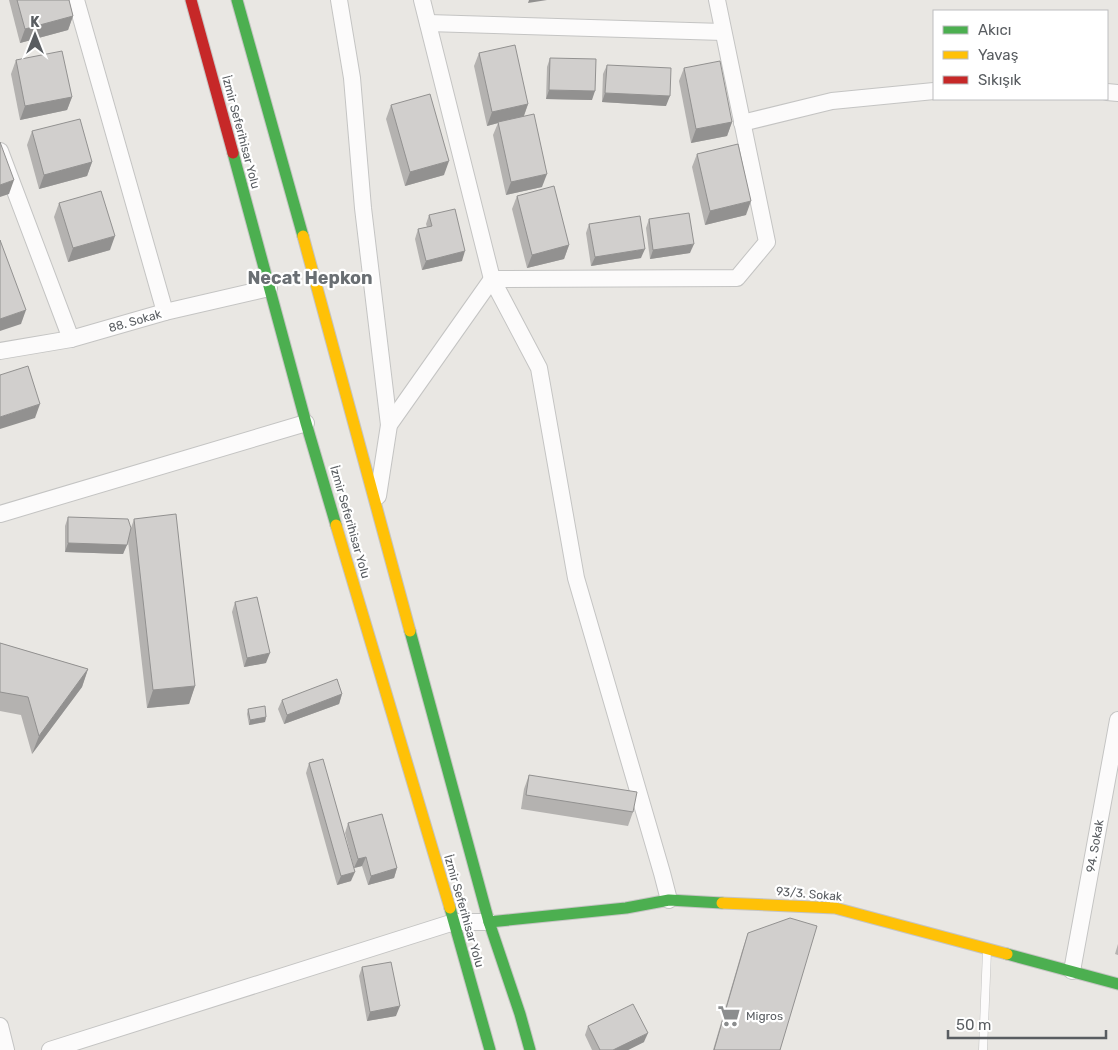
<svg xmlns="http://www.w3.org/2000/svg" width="1118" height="1050" font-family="Rubik,sans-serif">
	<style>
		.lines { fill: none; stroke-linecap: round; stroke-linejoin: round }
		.lane-casing { stroke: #c4c4c3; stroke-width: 9 }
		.street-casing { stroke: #c4c4c3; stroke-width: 18 }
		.fast-casing { stroke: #c5c4c3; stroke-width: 13 }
		.slow-casing { stroke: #c5c4c3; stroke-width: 13 }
		.jam-casing { stroke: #c5c4c3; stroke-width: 13 }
		.lane { stroke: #fcfbfb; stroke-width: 8 }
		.street { stroke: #fcfbfb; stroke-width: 16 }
		.fast { stroke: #4caf50; stroke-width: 11 }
		.slow { stroke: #ffc107; stroke-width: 11 }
		.jam { stroke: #c62828; stroke-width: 11 }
		.wall { fill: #b4b2b0 }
		.shaded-wall { fill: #929190 }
		.building { fill: #d1cfcd; stroke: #929190 }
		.labels { text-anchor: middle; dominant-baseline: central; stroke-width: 4.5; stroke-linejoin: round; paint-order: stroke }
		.street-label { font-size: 12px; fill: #595d61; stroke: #fff }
		.poi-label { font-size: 12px; fill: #595d61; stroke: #fff; text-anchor: start }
		.district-label { font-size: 18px; font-weight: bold; fill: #6a6f73; stroke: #fff }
	</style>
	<rect width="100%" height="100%" fill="#e9e7e3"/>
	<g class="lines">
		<defs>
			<path id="lane" d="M 983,1050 L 987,951"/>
			<g id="street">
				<path d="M 76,0 L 165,312"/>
				<path d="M 339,0 L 352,78 L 363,208 L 389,425"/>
				<path d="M 422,0 L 492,279 L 539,368 L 576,578 L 662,873 L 669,900"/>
				<path d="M 428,23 L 723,32"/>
				<path d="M 1107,92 L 1118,93"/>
				<path d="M 742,123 L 832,101 L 934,91"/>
				<path d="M 0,151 L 71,339"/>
				<path d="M 492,279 L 737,278 L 767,242 L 717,0"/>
				<path d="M 0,351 L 71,339 L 165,312 L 269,288"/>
				<path d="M 378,496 L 389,425 L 492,279"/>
				<path d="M 0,514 L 306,423"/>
				<path d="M 1072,971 L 1118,720"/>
				<path d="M 0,1026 L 6,1050"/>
				<path d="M 50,1050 L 454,922 L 489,922"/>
			</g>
			<g id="fast">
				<path d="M 237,0 L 303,236"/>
				<path d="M 233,153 L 306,423 L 336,525"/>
				<path d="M 410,631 L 489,922 L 520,1014 L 530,1050"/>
				<path d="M 450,908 L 490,1050"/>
				<path d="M 489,922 L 626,908 L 669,900 L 722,903"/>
				<path d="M 1007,954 L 1118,984"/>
			</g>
			<g id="slow">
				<path d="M 303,236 L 410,631"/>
				<path d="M 336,525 L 450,908"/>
				<path d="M 722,903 L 835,908 L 1007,954"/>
			</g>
			<path id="jam" d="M 191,0 L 233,153"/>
		</defs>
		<!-- lane casing -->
		<use href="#lane" class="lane-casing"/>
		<!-- street casing -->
		<use href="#street" class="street-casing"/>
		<!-- fast casing -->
		<use href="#fast" class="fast-casing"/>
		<!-- slow casing -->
		<use href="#slow" class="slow-casing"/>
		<!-- jam casing -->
		<use href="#jam" class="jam-casing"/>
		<!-- lane -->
		<use href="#lane" class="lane"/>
		<!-- street -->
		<use href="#street" class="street"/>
		<!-- fast -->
		<use href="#fast" class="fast"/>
		<!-- slow -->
		<use href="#slow" class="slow"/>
		<!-- jam -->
		<use href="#jam" class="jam"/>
	</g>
	<!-- wall -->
	<g class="wall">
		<path d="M 9,0 L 69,0 L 73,16 L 68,30 L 20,43 Z"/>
		<path d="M 479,53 L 528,104 L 524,116 L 542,187 L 506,195 L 493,135 L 498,123 L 487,126 L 474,66 Z"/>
		<path d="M 550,58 L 592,100 L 546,99 L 547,67 Z"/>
		<path d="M 16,60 L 72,97 L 67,110 L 20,120 L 11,74 Z"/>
		<path d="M 607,65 L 666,106 L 602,102 L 603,74 Z"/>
		<path d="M 684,68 L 732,122 L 727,136 L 691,143 L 679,81 Z"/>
		<path d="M 391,105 L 444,175 L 405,186 L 386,119 Z"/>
		<path d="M 32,131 L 92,162 L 87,176 L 39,189 L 27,145 Z"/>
		<path d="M 697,154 L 746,215 L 705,225 L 692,167 Z"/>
		<path d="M 517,196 L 569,245 L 564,259 L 527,268 L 512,209 Z"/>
		<path d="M 59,203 L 110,250 L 68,262 L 54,217 Z"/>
		<path d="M 429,215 L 462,261 L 422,270 L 415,239 L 418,229 L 427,227 L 426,224 Z"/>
		<path d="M 649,219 L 690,253 L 650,259 L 646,228 Z"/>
		<path d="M 589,224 L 641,258 L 591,266 L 586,233 Z"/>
		<path d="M 68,517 L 131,528 L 134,519 L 195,686 L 189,704 L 147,708 L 128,541 L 123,554 L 65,552 L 65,526 Z"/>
		<path d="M 235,602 L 266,663 L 244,667 L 232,612 Z"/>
		<path d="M 0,643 L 88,669 L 82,687 L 32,754 L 21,715 L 0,711 Z"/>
		<path d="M 342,694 L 339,704 L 284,724 L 278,709 L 282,700 Z"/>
		<path d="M 248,709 L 266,717 L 265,722 L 249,725 L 247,714 Z"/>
		<path d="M 309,763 L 351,881 L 337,885 L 306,773 Z"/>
		<path d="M 529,775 L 633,812 L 628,826 L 521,809 L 524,789 Z"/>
		<path d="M 348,823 L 397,868 L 394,878 L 368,885 L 362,866 L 354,868 L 345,833 Z"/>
		<path d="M 748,933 L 780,1050 L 713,1050 L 742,951 Z"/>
		<path d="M 1118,944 L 1118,955 L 1115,954 Z"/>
		<path d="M 362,967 L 396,1016 L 367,1021 L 359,976 Z"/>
		<path d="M 588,1026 L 644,1042 L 628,1050 L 592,1050 L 585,1035 Z"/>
	</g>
	<!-- shaded-wall -->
	<g class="shaded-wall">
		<path d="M 529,0 L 547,0 L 528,3 Z"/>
		<path d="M 73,16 L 68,30 L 20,43 L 25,29 Z"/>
		<path d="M 549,90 L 595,91 L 592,100 L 546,99 Z"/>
		<path d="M 605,93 L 670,96 L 666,106 L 602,102 Z"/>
		<path d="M 72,97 L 67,110 L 20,120 L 25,106 Z"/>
		<path d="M 528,104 L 523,118 L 498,122 L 498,123 L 487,126 L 492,112 Z"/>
		<path d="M 732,122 L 727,136 L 691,143 L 696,129 Z"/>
		<path d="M 449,161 L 444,175 L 405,186 L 410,172 Z"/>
		<path d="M 92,162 L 87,176 L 39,189 L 44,175 Z"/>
		<path d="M 547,174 L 542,187 L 506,195 L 511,182 Z"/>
		<path d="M 14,180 L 9,194 L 0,197 L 0,185 Z"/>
		<path d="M 751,201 L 746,215 L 705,225 L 710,211 Z"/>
		<path d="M 115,236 L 110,250 L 68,262 L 73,248 Z"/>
		<path d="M 694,244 L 690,253 L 650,259 L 653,250 Z"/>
		<path d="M 569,245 L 564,259 L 527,268 L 532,255 Z"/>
		<path d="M 645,249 L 641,258 L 591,266 L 595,257 Z"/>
		<path d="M 465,251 L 462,261 L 422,270 L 426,261 Z"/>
		<path d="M 26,310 L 21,324 L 0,331 L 0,319 Z"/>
		<path d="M 40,404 L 35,418 L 0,429 L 0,417 Z"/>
		<path d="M 68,543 L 127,545 L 123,554 L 65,552 Z"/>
		<path d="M 270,653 L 266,663 L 244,667 L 247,658 Z"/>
		<path d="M 88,669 L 82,687 L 32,754 L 39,736 Z"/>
		<path d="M 195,686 L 189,704 L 147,708 L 153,690 Z"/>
		<path d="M 342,694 L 339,704 L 284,724 L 287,715 Z"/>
		<path d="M 266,717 L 265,722 L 249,725 L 250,720 Z"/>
		<path d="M 366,857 L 362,866 L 354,868 L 358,859 Z"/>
		<path d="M 397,868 L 394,878 L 368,885 L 371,876 Z"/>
		<path d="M 355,872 L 351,881 L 337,885 L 341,876 Z"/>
		<path d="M 400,1006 L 396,1016 L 367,1021 L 370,1012 Z"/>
		<path d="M 648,1033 L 644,1042 L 628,1050 L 613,1050 Z"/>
	</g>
	<!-- building -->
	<g class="building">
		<path d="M 17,0 L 69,0 L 73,16 L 25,29 Z"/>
		<path d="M 515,45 L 528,104 L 492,112 L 479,53 Z"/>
		<path d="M 62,51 L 72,97 L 25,106 L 16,60 Z"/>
		<path d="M 550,58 L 596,59 L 595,91 L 549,90 Z"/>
		<path d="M 720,61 L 732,122 L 696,129 L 684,68 Z"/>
		<path d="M 607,65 L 671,68 L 670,96 L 605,93 Z"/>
		<path d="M 430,94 L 449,161 L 410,172 L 391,105 Z"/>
		<path d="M 534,114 L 547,174 L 511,182 L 498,122 Z"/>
		<path d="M 80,119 L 92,162 L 44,175 L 32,131 Z"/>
		<path d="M 0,142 L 14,180 L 0,185 Z"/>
		<path d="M 738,144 L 751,201 L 710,211 L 697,154 Z"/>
		<path d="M 554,186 L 569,245 L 532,255 L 517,196 Z"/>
		<path d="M 101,191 L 115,236 L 73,248 L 59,203 Z"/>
		<path d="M 455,209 L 465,251 L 426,261 L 418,229 L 432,226 L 429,215 Z"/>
		<path d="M 689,213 L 694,244 L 653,250 L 649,219 Z"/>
		<path d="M 640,216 L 645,249 L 595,257 L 589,224 Z"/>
		<path d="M 0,240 L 26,310 L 0,319 Z"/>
		<path d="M 28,366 L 40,404 L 0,417 L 0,375 Z"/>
		<path d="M 176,514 L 195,686 L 153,690 L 134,519 Z"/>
		<path d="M 68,517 L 128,519 L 131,528 L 127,545 L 68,543 Z"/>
		<path d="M 257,597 L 270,653 L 247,658 L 235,602 Z"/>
		<path d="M 0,643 L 88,669 L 39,736 L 28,697 L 0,692 Z"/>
		<path d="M 337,679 L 342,694 L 287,715 L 282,700 Z"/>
		<path d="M 265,706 L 266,717 L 250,720 L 248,709 Z"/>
		<path d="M 323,759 L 355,872 L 341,876 L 309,763 Z"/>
		<path d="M 529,775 L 637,792 L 633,812 L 526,795 Z"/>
		<path d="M 382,814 L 397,868 L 371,876 L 366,857 L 358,859 L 348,823 Z"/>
		<path d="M 790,918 L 817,926 L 780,1050 L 714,1050 L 748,933 Z"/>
		<path d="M 391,962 L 400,1006 L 370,1012 L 362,967 Z"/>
		<path d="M 633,1004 L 648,1033 L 613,1050 L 600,1050 L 588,1026 Z"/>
	</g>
	<!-- icons -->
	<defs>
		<symbol id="supermarket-bare" viewBox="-9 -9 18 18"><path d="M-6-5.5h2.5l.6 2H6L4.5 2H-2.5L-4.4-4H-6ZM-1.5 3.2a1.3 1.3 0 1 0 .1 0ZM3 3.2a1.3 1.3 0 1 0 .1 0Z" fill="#8b8d8e" stroke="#fff" stroke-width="2.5" paint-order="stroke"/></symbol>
	</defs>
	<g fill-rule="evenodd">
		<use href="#supermarket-bare" x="713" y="1000" width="32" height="32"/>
	</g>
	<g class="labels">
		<!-- street labels -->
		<g class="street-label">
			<text transform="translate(241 132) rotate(75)">İzmir Seferihisar Yolu</text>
			<text transform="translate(135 321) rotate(-16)">88. Sokak</text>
			<text transform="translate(350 522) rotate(74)">İzmir Seferihisar Yolu</text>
			<text transform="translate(1095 846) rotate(-80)">94. Sokak</text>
			<text transform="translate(809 894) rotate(5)">93/3. Sokak</text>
			<text transform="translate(464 911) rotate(74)">İzmir Seferihisar Yolu</text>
		</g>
		<!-- poi labels -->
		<g class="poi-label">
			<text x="746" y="1016">Migros</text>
		</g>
		<!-- district labels -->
		<g class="district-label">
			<text x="310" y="278">Necat Hepkon</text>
		</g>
	</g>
	<!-- legend -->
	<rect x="933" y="10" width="175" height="90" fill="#ffffff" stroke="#bdbec0"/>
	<rect x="943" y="26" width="25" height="8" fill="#4caf50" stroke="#bdbec0"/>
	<text x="978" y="35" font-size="15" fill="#595d61">Akıcı</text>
	<rect x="943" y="51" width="25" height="8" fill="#ffc107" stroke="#bdbec0"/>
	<text x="978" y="60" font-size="15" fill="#595d61">Yavaş</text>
	<rect x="943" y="76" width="25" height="8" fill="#c62828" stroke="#bdbec0"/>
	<text x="978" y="85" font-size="15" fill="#595d61">Sıkışık</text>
	<!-- north arrow -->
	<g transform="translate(35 35)" stroke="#ffffff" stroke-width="4" paint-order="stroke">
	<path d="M0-4L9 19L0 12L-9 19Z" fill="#595d61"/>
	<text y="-8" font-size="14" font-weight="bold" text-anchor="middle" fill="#595d61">K</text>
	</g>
	<!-- scale -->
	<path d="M948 1030v8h158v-8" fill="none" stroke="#595d61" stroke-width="2.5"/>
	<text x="956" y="1030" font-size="15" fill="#595d61" stroke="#ffffff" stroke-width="4" paint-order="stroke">50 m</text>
</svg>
